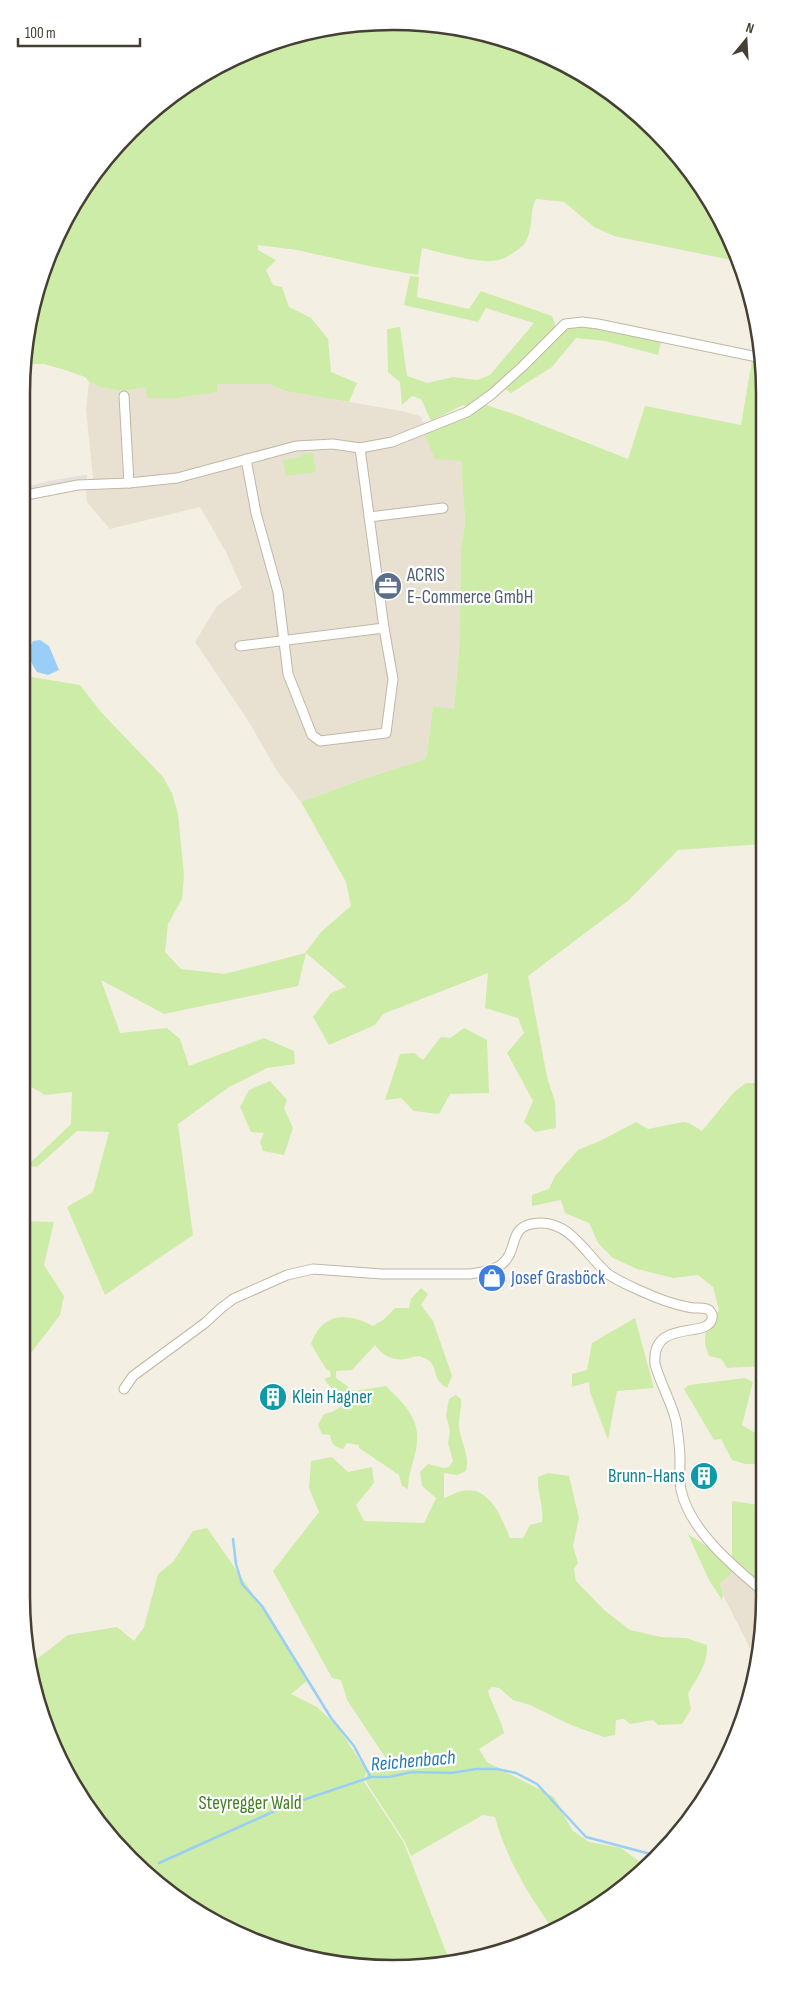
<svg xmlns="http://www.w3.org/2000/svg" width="786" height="1990" font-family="'Sofia Sans Condensed',sans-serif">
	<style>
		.residential { fill: #e8e1d1 }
		.green { fill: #cdeca8 }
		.parking { fill: #e3e1dc }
		.water { fill: #99cff7 }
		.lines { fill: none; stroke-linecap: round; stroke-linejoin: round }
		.stream { stroke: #99cff7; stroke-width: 2.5 }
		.minor-casing { stroke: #c0b7a5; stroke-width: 11 }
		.minor { stroke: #fff; stroke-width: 9 }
		.labels { text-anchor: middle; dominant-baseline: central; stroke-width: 4.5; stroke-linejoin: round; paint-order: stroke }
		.service-label { font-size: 19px; fill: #4e5e75; stroke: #fff; text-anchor: start }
		.shop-label { font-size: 19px; fill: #366cbe; stroke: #fff; text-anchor: start }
		.culture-label { font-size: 19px; fill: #0d838f; stroke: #fff; text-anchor: start }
		.park-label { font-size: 19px; fill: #437d21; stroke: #fff }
		.water-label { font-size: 20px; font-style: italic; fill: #2279bc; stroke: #fff }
		.rim { fill: none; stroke: #463f33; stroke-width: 2.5 }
	</style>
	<rect width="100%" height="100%" fill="#f4efe3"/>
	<!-- residential -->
	<g class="residential">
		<path d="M 89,382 L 103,388 L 125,391 L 146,387 L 148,398 L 178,398 L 218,392 L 217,384 L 270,384 L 285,391 L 402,411 L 420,416 L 426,427 L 461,461 L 465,522 L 461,549 L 459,651 L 454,710 L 433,706 L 426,759 L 363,779 L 301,802 L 277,771 L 249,722 L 195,642 L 217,606 L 242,588 L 226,552 L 200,507 L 110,529 L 87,502 L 86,489 L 93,478 L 86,409 Z"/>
		<path d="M 732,1564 L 765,1597 L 755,1658 L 723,1595 L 720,1584 L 733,1572 Z"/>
	</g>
	<!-- green -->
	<g class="green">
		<path d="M 368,22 L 441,24 L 512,41 L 599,84 L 673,148 L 727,229 L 736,261 L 614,236 L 594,227 L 564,202 L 536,199 C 529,212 534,229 525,243 C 521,249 506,258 499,260 C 482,265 440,252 422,248 L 418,275 L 369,266 L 297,250 L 258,245 L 258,250 L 276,260 L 266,270 L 273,285 L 282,287 L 289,307 L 311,318 L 328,339 L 331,372 L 357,383 L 349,402 L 285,391 L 270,384 L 217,384 L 218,392 L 178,398 L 147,398 L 146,387 L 125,391 L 103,388 L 89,382 L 85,377 L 65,370 L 44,364 L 31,364 L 27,357 L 41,274 L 71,207 L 113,148 L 166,98 L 228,60 L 297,34 Z"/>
		<path d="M 410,276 L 419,277 L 417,297 L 469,309 L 481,291 L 552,316 L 556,327 L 564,330 L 579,326 L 661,342 L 658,355 L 605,341 L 576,338 L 552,367 L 511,393 L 498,384 L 470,407 L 463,405 L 431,421 L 421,399 L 412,396 L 402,405 L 400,382 L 388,372 L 387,329 L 400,327 L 407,376 L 427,383 L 453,377 L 477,380 L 490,375 L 534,323 L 486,308 L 478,322 L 404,305 Z"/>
		<path d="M 752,360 L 762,361 L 763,844 L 678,850 L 629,900 L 528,976 L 547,1077 L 555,1102 L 556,1128 L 535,1132 L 524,1122 L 533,1101 L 507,1053 L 524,1033 L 518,1018 L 485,1008 L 488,973 L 383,1014 L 375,1025 L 329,1045 L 313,1017 L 331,993 L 346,987 L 306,953 L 298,986 L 164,1014 L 101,980 L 120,1033 L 167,1028 L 180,1039 L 189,1066 L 264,1038 L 294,1051 L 295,1064 L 267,1068 L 229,1087 L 178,1124 L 193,1235 L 105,1295 L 67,1207 L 93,1192 L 109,1132 L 77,1131 L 37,1167 L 27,1166 L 71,1124 L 72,1092 L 45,1095 L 21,1081 L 21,678 L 26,676 L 80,685 L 101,712 L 163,777 L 172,793 L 178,814 L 184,875 L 182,899 L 168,924 L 165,952 L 181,969 L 225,974 L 305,953 L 322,931 L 351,906 L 346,882 L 301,802 L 363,779 L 426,759 L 433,706 L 454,709 L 459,651 L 461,549 L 465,522 L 461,461 L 435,459 L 424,433 L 443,426 L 486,405 L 514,414 L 628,459 L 645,406 L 741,425 Z"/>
		<path d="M 313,453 L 316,472 L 286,476 L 283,460 L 301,457 L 301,454 Z"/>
		<path d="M 464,1028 L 487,1040 L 489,1093 L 450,1094 L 439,1114 L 414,1111 L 401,1098 L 385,1100 L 400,1054 L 414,1053 L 423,1060 L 441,1037 L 450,1038 Z"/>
		<path d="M 270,1081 L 287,1100 L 284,1108 L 293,1128 L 284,1155 L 263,1151 L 260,1142 L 264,1133 L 251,1132 L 240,1107 L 249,1090 Z"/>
		<path d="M 746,1083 L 757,1083 L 763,1088 L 764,1366 L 727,1368 L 721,1359 L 709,1356 C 700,1335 707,1329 719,1310 L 713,1287 L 698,1275 L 673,1278 L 637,1269 L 613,1258 L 598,1243 L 589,1223 L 565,1213 L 561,1200 L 532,1206 L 532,1195 L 549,1189 L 555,1176 L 578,1150 L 602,1140 L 636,1122 L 648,1129 L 683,1122 L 689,1123 L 702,1131 L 734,1092 Z"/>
		<path d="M 21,1221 L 54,1222 L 44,1265 L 64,1296 L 60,1315 L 21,1366 Z"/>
		<path d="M 421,1288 L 428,1294 L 421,1305 L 433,1321 L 452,1376 L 447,1388 C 444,1386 440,1383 438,1380 C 434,1371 435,1362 424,1358 C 417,1354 412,1358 405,1359 C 394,1361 381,1355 375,1345 L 352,1370 L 336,1371 L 336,1378 L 354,1391 L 386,1386 C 406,1406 422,1420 416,1450 C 413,1464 408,1475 408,1489 L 402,1486 L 399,1475 L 359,1448 L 359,1445 L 347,1443 L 343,1449 C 334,1447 332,1444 330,1435 L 322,1434 L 318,1425 L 324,1414 L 332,1412 L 342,1406 L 332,1402 L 335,1393 L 324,1379 L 331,1376 L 330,1371 L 326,1369 L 311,1344 C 322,1313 346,1312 373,1326 L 383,1320 L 395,1308 L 409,1308 L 411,1299 Z"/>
		<path d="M 635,1318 L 654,1388 L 617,1391 L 608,1440 L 590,1392 L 589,1382 L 572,1387 L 572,1374 L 587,1370 L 592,1343 Z"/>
		<path d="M 745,1378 L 753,1382 L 742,1425 L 757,1434 L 764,1434 L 764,1464 L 745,1464 L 732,1460 L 721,1439 L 714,1440 L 684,1389 L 689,1385 Z"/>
		<path d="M 456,1395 L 461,1399 C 462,1407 458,1421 459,1427 C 461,1443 470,1455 466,1471 L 457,1475 L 444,1473 L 444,1498 C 450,1496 456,1492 462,1491 C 490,1485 502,1519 510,1538 L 523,1538 L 530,1525 L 542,1522 C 544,1505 537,1494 538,1477 L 548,1473 L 569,1476 L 579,1518 L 573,1546 L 578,1563 L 574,1569 L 576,1581 L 604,1610 L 630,1630 L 661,1637 L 686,1638 L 707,1645 C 708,1665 697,1677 688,1694 L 691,1709 L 682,1724 L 658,1725 L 653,1720 L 630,1724 L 624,1719 L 616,1720 L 615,1735 L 604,1737 L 571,1725 L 530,1705 L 513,1700 L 499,1688 L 492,1687 L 488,1691 C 492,1706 501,1718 504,1733 L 479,1749 L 487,1762 L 554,1797 L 572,1830 L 589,1842 L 621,1848 L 640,1862 L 652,1862 L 638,1876 L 579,1919 L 553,1929 C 528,1894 506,1858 495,1817 L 483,1815 L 411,1856 L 405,1842 L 365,1780 L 371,1764 L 387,1760 L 347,1700 L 341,1680 L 332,1678 L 273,1571 L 319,1512 L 309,1488 L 311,1461 L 332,1457 L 348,1472 L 372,1467 L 374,1483 L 356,1505 L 364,1521 L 424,1523 L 436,1498 L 422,1486 L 420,1472 L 428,1464 L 444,1468 L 449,1467 L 453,1461 L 448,1443 L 450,1431 L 446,1415 L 449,1399 Z"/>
		<path d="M 732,1501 L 765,1506 L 765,1571 L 754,1578 L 744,1571 L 739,1564 L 732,1564 L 733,1572 L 720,1584 L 723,1595 L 722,1600 L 709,1580 L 688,1534 L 732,1562 Z"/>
		<path d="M 207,1528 L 262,1607 L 308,1680 L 291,1694 L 317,1707 L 337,1726 L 367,1771 L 363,1780 L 404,1843 L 450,1962 L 344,1966 L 274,1949 L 207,1919 L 113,1842 L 71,1783 L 41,1717 L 32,1663 L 68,1635 L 117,1627 L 134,1641 L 144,1627 L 158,1574 L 173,1562 L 193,1531 Z"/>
	</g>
	<!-- parking -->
	<path class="parking" d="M 84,475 L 87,475 L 87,481 L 21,493 L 21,488 L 49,481 Z"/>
	<!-- water -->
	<path class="water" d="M 40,640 L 49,646 L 59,670 L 48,675 L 37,672 C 29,660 26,653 33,641 Z"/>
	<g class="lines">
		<!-- stream -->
		<g class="stream">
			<path d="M 233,1539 L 236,1564 L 242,1584 L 262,1606 L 331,1718 L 354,1746 L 370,1776"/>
			<path d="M 159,1863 L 288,1805 L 371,1777 L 389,1777 L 412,1772 L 451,1773 L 476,1769 L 497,1769 L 516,1773 L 537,1784 L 586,1837 L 658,1856"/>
		</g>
		<defs>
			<g id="minor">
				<path d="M 124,396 L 129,483"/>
				<path d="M 246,459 L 256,513 L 278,592 L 288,674 L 312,735 L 320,741 L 386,733 L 393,679 L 384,628 L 360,448"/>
				<path d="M 21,496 L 78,485 L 129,483 L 177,478 L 296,446 L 333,444 L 360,448 L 392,442 L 467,412 L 492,394 L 523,366 L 565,324 L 582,322 L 598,324 L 762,358"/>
				<path d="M 369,517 L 443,508"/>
				<path d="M 240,646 L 384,628"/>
				<path d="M 124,1389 L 133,1376 L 205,1323 L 220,1309 L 233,1299 L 287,1275 L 313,1269 L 382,1274 L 470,1274 C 481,1272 493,1271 502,1264 C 520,1249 506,1224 540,1223 C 571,1222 587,1256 608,1274 C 618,1281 630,1286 641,1291 C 656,1298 672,1304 688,1307 C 694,1309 701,1307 707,1309 C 710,1310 713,1314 712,1318 C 709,1340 651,1317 655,1364 C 660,1383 671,1401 676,1421 C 678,1434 680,1447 680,1459 C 680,1470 679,1480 681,1490 C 690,1531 734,1567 765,1593"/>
			</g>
		</defs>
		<!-- minor casing -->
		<use href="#minor" class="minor-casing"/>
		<!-- minor -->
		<use href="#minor" class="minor"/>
	</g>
	<!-- icons -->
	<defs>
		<symbol id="office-disc" viewBox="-11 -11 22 22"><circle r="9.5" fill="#5c6f8a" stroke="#fff"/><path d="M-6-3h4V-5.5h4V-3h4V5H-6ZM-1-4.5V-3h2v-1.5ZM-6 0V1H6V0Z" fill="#fff"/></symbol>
		<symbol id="shop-disc" viewBox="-11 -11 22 22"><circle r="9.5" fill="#3f7fe0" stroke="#fff"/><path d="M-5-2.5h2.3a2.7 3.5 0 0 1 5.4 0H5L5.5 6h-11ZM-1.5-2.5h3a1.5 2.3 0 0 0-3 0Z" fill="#fff"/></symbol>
		<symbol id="building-disc" viewBox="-11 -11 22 22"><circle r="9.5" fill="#0f9aa8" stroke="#fff"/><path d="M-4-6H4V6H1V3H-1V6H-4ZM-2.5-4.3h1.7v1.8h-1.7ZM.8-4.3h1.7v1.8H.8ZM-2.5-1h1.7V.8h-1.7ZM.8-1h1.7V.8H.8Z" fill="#fff"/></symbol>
	</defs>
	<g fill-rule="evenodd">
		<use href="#office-disc" x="372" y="570" width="32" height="32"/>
		<use href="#shop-disc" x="476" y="1262" width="32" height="32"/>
		<use href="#building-disc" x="257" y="1381" width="32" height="32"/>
		<use href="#building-disc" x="688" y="1460" width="32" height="32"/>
	</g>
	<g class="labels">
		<!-- service labels -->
		<g class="service-label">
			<text x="407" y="575">ACRIS<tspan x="407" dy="22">E-Commerce GmbH</tspan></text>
		</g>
		<!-- shop labels -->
		<g class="shop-label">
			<text x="511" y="1278">Josef Grasböck</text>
		</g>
		<!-- culture labels -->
		<g class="culture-label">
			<text x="292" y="1397">Klein Hagner</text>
			<text x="685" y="1476" text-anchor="end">Brunn-Hans</text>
		</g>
		<!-- park labels -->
		<g class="park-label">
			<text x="250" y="1803">Steyregger Wald</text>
		</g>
		<!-- water labels -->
		<g class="water-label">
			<text transform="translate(413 1761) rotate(-5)">Reichenbach</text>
		</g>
	</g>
	<!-- crop -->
	<path d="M0 0H786V1990H0ZM393 30H393A363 363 0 0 1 756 393V1597A363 363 0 0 1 393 1960H393A363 363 0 0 1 30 1597V393A363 363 0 0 1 393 30Z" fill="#fff" fill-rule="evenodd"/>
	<path class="rim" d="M393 30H393A363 363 0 0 1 756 393V1597A363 363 0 0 1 393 1960H393A363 363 0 0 1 30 1597V393A363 363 0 0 1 393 30Z"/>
	<!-- north arrow -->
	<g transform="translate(746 40) rotate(18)" stroke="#ffffff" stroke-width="4" paint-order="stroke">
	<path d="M0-4L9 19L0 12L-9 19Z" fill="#463f33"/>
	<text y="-8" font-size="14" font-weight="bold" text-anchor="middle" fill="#463f33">N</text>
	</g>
	<!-- scale -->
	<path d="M18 38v8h122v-8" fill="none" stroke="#463f33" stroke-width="2.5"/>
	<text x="25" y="38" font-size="15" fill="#463f33" stroke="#ffffff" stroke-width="4" paint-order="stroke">100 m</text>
</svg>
